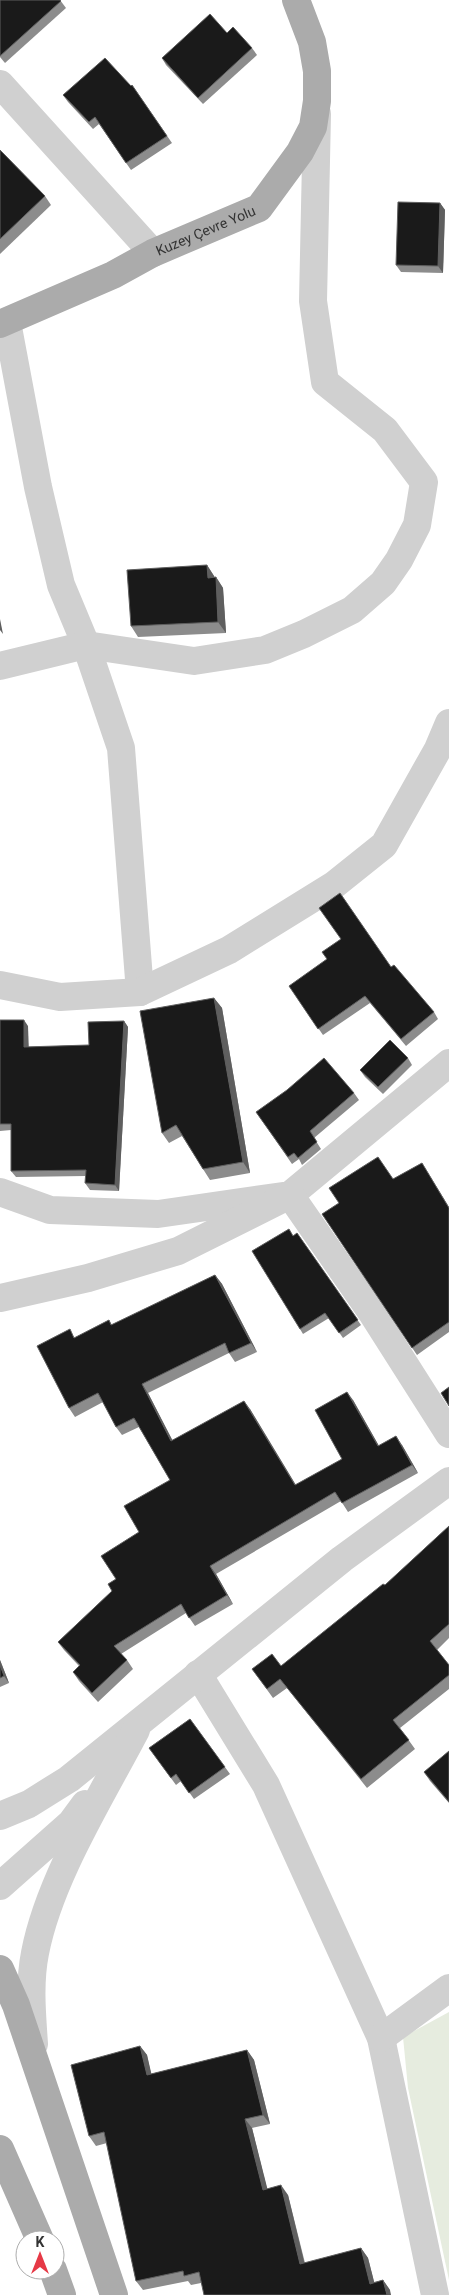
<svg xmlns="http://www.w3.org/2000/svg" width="449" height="2295" font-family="Roboto,sans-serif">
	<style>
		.green { fill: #e6ecdf }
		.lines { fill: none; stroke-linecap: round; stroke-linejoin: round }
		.minor { stroke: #d0d0d0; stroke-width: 28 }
		.major { stroke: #ababab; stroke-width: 28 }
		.wall { fill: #8c8c8c }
		.shaded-wall { fill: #5f5f5f }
		.building { fill: #1a1a1a; stroke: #5f5f5f }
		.labels { text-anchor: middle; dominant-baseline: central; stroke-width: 5; stroke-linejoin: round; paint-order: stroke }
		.street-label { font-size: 14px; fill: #333; stroke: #fff }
	</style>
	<rect width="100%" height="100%" fill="#fff"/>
	<!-- green -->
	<path class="green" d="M 449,2012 L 449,2280 L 408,2088 L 403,2037 Z"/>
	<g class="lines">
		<!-- minor -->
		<g class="minor">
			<path d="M 0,84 L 153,253"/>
			<path d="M 7,322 L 38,487 L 61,585 L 86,645 L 121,748 L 140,992"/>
			<path d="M 0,666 L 86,645 L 194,661 L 265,650 L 304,634 L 352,610 L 383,583 L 399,560 L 417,525 L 424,482 L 385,430 L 325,382 L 313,301 L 317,114"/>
			<path d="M 0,985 L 60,997 L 140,992 L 229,950 L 334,885 L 384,845 L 438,749 L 449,723"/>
			<path d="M 0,1192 L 50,1210 L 158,1214 L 290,1195 L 449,1063"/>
			<path d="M 0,1298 L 88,1278 L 178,1251 L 290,1195 L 372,1313 L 449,1434"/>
			<path d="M 198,1674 L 266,1785 L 381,2038 L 435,2295"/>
			<path d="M 0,1816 L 29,1804 L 69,1779 L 342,1559 L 449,1481"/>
			<path d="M 0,1886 L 71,1823 L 85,1804"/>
			<path d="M 381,2038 L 449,1988"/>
			<path d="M 34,2044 C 32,2014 29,1983 35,1953 C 49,1879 101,1797 136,1730"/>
		</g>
		<!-- major -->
		<g class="major">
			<path id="s1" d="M 0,324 L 113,275 L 153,253 L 259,208 L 300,152 L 313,127 L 317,101 L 317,71 L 312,42 L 296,0"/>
			<path d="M 0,1969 L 16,2005 L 114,2295"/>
			<path d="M 0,2149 L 40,2240"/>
			<path d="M 53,2270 L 62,2295"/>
		</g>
	</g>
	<!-- wall -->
	<g class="wall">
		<path d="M 0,0 L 60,0 L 66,8 L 5,63 L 0,57 Z"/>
		<path d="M 227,33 L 252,48 L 257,55 L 203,104 L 166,65 L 162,58 Z"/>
		<path d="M 132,85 L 172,143 L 131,170 L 99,124 L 93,129 L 68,102 L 63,95 L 131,86 Z"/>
		<path d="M 0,150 L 45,196 L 51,205 L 0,254 Z"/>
		<path d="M 440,203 L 445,210 L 443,273 L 401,272 L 396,265 Z"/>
		<path d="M 207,565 L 214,576 L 215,578 L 216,577 L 223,588 L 226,633 L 138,637 L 131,626 Z"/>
		<path d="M 391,967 L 434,1012 L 438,1019 L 406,1046 L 370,1003 L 323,1035 L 289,986 Z"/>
		<path d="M 214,998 L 222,1008 L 250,1173 L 210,1180 L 182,1136 L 169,1143 L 162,1133 Z"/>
		<path d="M 124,1021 L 128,1027 L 119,1191 L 90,1190 L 85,1183 L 86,1176 L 16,1177 L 11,1171 L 11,1130 L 0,1131 L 0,1057 L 28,1026 L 28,1047 L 89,1045 Z"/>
		<path d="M 408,1058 L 412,1065 L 383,1094 L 365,1077 L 360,1070 Z"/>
		<path d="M 354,1093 L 359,1100 L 314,1138 L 321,1149 L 302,1165 L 299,1159 L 292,1164 L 256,1112 Z"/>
		<path d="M 422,1163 L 449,1207 L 449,1332 L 417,1355 L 322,1214 L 393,1179 Z"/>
		<path d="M 297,1233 L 361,1325 L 343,1338 L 329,1318 L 303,1334 L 300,1329 L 294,1236 Z"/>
		<path d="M 215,1275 L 222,1284 L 257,1352 L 235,1362 L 229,1353 L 148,1393 L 172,1440 L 250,1409 L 296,1485 L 342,1459 L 353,1400 L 379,1446 L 402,1445 L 418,1473 L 348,1512 L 341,1501 L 216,1574 L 233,1604 L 195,1626 L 186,1613 L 121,1654 L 127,1660 L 133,1669 L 98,1702 L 79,1681 L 73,1672 L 79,1666 L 64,1650 L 58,1642 L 112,1591 L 116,1579 L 139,1532 L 170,1480 L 139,1427 L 122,1435 L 116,1427 L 103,1402 L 75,1417 L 69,1408 L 76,1337 L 109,1320 L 112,1325 Z"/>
		<path d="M 449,1526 L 449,1638 L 437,1650 L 449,1665 L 449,1689 L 400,1728 L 415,1749 L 367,1788 L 287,1688 L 273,1698 L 252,1669 L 281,1666 L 385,1585 Z"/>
		<path d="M 0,1660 L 9,1683 L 0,1687 Z"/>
		<path d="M 190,1719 L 230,1774 L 194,1799 L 181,1781 L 176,1785 L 149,1748 Z"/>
		<path d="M 449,1751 L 449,1803 L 430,1781 L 424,1772 Z"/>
		<path d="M 140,2046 L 147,2055 L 151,2074 L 247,2050 L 254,2060 L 270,2124 L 252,2128 L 267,2189 L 288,2195 L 305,2263 L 361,2248 L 368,2258 L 374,2282 L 383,2280 L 390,2290 L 201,2283 L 191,2285 L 188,2281 L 143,2290 L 136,2281 L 107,2143 L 96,2146 L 89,2136 Z"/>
	</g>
	<!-- shaded-wall -->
	<g class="shaded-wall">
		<path d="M 440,203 L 445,210 L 443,273 L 438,266 Z"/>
		<path d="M 207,565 L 214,576 L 215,588 L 208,578 Z"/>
		<path d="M 216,577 L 223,588 L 226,633 L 218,622 Z"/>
		<path d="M 0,619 L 3,634 L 0,630 Z"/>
		<path d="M 214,998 L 222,1008 L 250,1173 L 243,1162 Z"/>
		<path d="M 24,1020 L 28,1026 L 29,1053 L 24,1047 Z"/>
		<path d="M 124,1021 L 128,1027 L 119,1191 L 115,1185 Z"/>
		<path d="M 215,1275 L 222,1284 L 257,1352 L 251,1343 Z"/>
		<path d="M 142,1384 L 148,1393 L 177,1449 L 171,1441 Z"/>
		<path d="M 347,1392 L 353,1400 L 384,1455 L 378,1446 Z"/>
		<path d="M 244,1401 L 250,1409 L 301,1494 L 295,1485 Z"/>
		<path d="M 396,1436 L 402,1445 L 418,1473 L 412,1465 Z"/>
		<path d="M 210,1566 L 216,1574 L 233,1604 L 227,1595 Z"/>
		<path d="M 0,1660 L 9,1683 L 4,1676 L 0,1665 Z"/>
		<path d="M 140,2046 L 147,2055 L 154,2085 L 147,2075 Z"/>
		<path d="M 247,2050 L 254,2060 L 270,2124 L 263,2115 Z"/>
		<path d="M 245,2119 L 252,2128 L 270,2199 L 263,2190 Z"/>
		<path d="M 281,2185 L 288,2195 L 307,2274 L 300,2264 Z"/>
		<path d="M 361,2248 L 368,2258 L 377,2293 L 370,2284 Z"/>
		<path d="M 383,2280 L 390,2290 L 391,2295 L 387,2295 Z"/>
	</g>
	<!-- building -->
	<g class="building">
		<path d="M 0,0 L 60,0 L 61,1 L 0,56 Z"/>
		<path d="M 210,14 L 227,33 L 233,27 L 252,48 L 198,98 L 162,58 Z"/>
		<path d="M 105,58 L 131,86 L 132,85 L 167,136 L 126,163 L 95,117 L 89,122 L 63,95 Z"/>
		<path d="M 0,150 L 45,196 L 0,239 Z"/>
		<path d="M 398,202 L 440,203 L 438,266 L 396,265 Z"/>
		<path d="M 207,565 L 208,578 L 216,577 L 218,622 L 131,626 L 127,570 Z"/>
		<path d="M 340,893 L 391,967 L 394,965 L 434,1012 L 401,1039 L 365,996 L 318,1029 L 289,986 L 327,959 L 322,952 L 341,939 L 319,908 Z"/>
		<path d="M 214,998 L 243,1162 L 203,1169 L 176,1125 L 162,1133 L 140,1011 Z"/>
		<path d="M 0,1020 L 24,1020 L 24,1047 L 89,1045 L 88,1022 L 124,1021 L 115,1185 L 85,1183 L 86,1170 L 11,1171 L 11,1124 L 0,1124 Z"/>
		<path d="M 390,1040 L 408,1058 L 378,1087 L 360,1070 Z"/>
		<path d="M 324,1058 L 354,1093 L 310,1131 L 317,1142 L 298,1158 L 294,1153 L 288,1157 L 256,1112 L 287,1090 Z"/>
		<path d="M 378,1157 L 393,1179 L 422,1163 L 449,1208 L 449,1322 L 412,1348 L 322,1214 L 339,1203 L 329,1188 Z"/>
		<path d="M 289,1229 L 293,1236 L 297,1233 L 358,1320 L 339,1333 L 325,1313 L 300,1329 L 252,1251 Z"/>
		<path d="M 215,1275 L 251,1343 L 229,1353 L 225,1343 L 142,1384 L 171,1441 L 244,1401 L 295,1485 L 342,1459 L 315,1410 L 347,1392 L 378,1446 L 396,1436 L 412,1465 L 342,1503 L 335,1492 L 210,1566 L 227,1595 L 189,1618 L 181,1604 L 114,1646 L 127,1660 L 92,1693 L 73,1672 L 80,1665 L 58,1642 L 112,1591 L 108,1584 L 116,1579 L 101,1556 L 139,1532 L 124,1506 L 170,1480 L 134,1418 L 116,1427 L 98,1393 L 69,1408 L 37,1346 L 70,1329 L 74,1338 L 109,1320 L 111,1325 Z"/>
		<path d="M 449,1387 L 449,1406 L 441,1393 Z"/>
		<path d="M 449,1526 L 449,1624 L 430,1641 L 449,1665 L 449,1675 L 393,1720 L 409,1740 L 361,1779 L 280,1679 L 267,1689 L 252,1669 L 272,1654 L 281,1666 L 383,1584 L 385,1585 Z"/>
		<path d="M 0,1665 L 4,1676 L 0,1678 Z"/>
		<path d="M 190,1719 L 225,1767 L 189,1793 L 176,1774 L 171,1778 L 149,1748 Z"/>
		<path d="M 449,1751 L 449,1802 L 424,1772 Z"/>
		<path d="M 140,2046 L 147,2075 L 247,2050 L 263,2115 L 245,2119 L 263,2190 L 281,2185 L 300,2264 L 361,2248 L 370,2284 L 383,2280 L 387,2295 L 204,2295 L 199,2272 L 184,2276 L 183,2271 L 136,2281 L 104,2132 L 89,2136 L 71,2065 Z"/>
	</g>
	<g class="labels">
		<!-- street labels -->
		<g class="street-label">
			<text stroke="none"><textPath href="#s1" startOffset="226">Kuzey Çevre Yolu</textPath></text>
		</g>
	</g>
	<!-- north arrow -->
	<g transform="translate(40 2255)"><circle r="24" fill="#ffffff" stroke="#adadad"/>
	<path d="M0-4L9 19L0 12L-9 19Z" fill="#e63946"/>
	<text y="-8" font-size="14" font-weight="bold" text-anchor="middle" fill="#333333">K</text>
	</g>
</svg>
